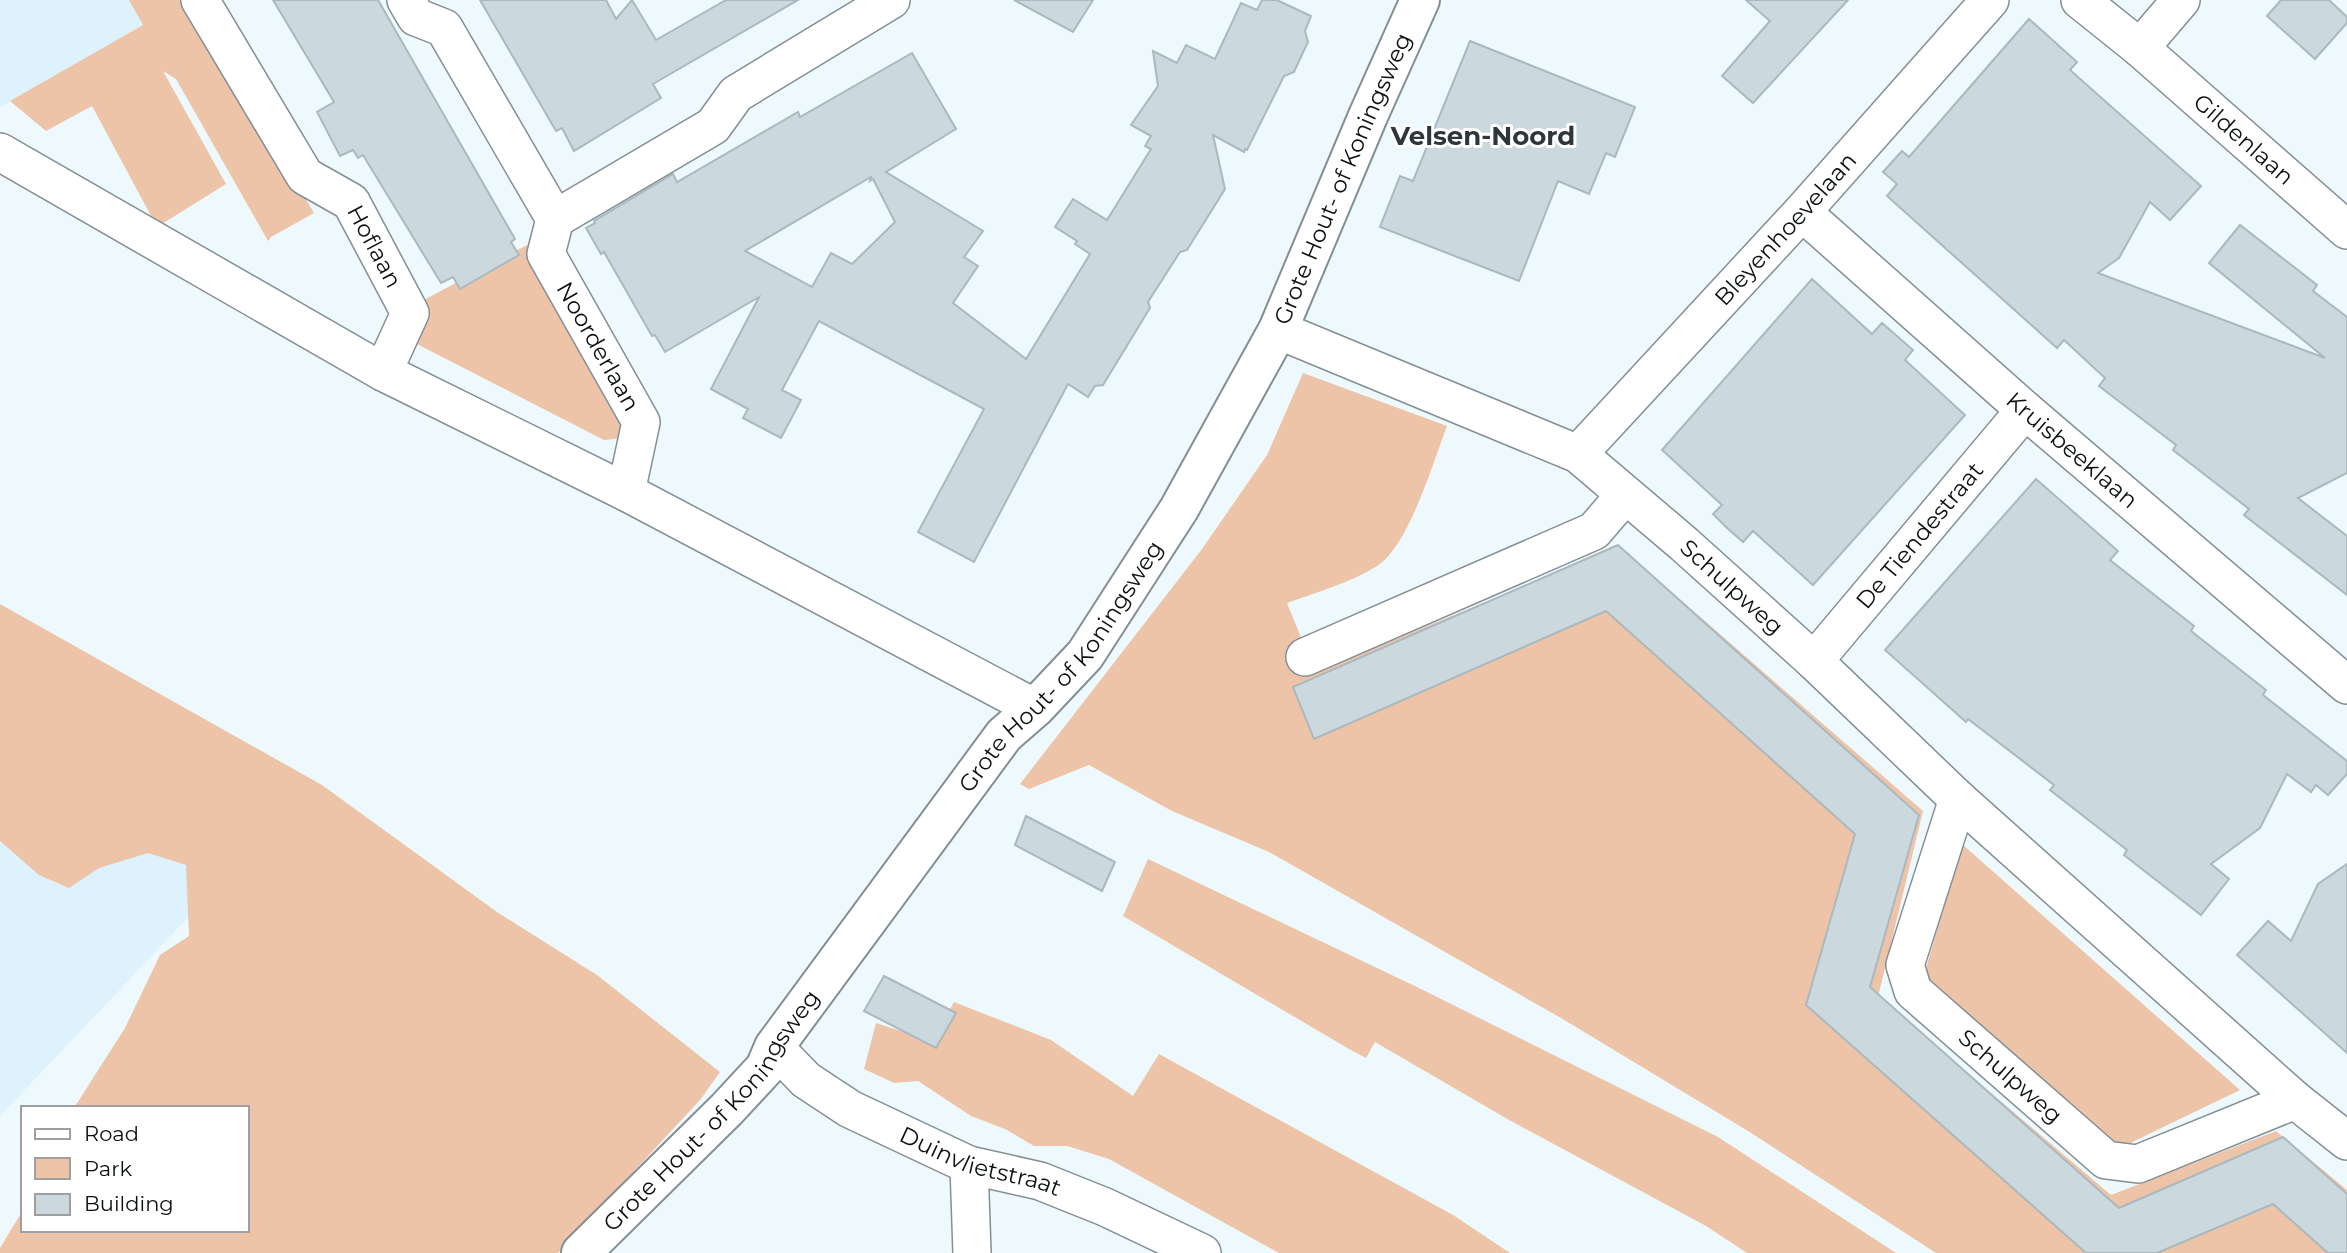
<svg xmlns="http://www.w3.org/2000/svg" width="2347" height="1253" font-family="Montserrat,sans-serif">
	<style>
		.built { fill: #ddf2fc }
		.green { fill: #edc4a7 }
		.building { fill: #cbd8de; stroke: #abb8bd; stroke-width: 2; fill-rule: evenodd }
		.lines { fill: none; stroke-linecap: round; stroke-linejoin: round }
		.minor-casing { stroke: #838f94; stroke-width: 40 }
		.tertiary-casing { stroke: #838f94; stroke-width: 42 }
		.minor { stroke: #fff; stroke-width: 37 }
		.tertiary { stroke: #fff; stroke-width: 38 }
		.labels { text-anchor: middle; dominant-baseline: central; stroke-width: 6; stroke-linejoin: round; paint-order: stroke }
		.street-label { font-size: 23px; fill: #0b1012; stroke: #fff }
		.quarter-label { font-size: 26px; font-weight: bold; fill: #2d373b; stroke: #fff }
	</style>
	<rect width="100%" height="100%" fill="#eef9fe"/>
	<!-- built -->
	<g class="built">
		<path d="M 0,0 L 129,0 L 143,25 L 0,107 Z"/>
		<path d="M 0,656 L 287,813 L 0,1116 Z"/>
	</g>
	<!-- green -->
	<g class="green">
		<path d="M 129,0 L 188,0 L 314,213 L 271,237 L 268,241 L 176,79 L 163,71 L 226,184 L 157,227 L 92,106 L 46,131 L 10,101 L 143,25 Z"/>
		<path d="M 527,245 L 628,425 L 623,438 L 604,440 L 413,342 L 420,302 Z"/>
		<path d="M 1303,373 L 1447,426 C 1433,462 1409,546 1377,566 C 1350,583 1317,592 1287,603 L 1315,672 L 1620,547 L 1923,811 L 1878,997 L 2111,1195 L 2276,1131 L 2347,1190 L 2347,1253 L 1936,1253 L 1748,1131 L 1561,1018 L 1269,852 L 1172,811 L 1089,765 L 1029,789 L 1020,784 L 1202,549 L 1267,455 Z"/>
		<path d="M 0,604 L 322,785 L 497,912 L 597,975 L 720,1072 L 700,1100 L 558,1253 L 0,1253 L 0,1248 L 23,1210 L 23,1230 L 247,1230 L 247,1108 L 74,1108 L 125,1028 L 160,955 L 189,936 L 186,865 L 148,853 L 99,868 L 69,888 L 39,875 L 0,841 Z"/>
		<path d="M 1962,844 L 2240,1090 L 2118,1149 L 1924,975 Z"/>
		<path d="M 1148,859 L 1419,988 L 1718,1137 L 1896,1253 L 1747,1253 L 1706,1226 L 1509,1120 L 1375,1042 L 1366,1058 L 1349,1049 L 1123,916 Z"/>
		<path d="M 954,1002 L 1051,1040 L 1133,1096 L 1159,1054 L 1453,1215 L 1510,1253 L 1279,1253 L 1109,1159 L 1067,1146 L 1034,1146 L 1005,1129 L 971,1116 L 918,1081 L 894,1083 L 864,1069 L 876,1023 L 932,1041 Z"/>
	</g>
	<!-- building -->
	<g class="building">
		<path d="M 273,0 L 378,0 L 515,239 L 511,242 L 519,255 L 460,289 L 453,277 L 441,283 L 363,155 L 358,158 L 353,150 L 340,156 L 317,112 L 334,102 Z"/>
		<path d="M 480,0 L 606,0 L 616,19 L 632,0 L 656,40 L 726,0 L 798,0 L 653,84 L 661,98 L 574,151 L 562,128 L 556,131 Z"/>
		<path d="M 1014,0 L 1093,0 L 1073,32 Z"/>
		<path d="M 1262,0 L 1277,0 L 1311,16 L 1305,31 L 1308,42 L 1294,72 L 1284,76 L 1247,150 L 1245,149 L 1244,152 L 1213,135 L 1225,189 L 1187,250 L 1180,252 L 1148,302 L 1150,308 L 1103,385 L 1095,386 L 1088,397 L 1068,384 L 974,562 L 918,532 L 984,409 L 819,321 L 782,390 L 801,400 L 781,438 L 743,418 L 748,409 L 711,389 L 759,297 L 665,352 L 655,335 L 652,336 L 604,252 L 601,254 L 586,228 L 595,223 L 594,221 L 673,174 L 677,182 L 798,112 L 800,117 L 912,53 L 956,129 L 886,172 L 983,231 L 964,257 L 978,266 L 953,303 L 1026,359 L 1090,254 L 1075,244 L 1077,241 L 1055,227 L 1073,199 L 1107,220 L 1151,149 L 1145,146 L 1151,136 L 1131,125 L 1158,86 L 1153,51 L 1177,63 L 1186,45 L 1215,59 L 1241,3 L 1257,10 ZM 871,177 L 870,181 L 873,179 L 895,222 L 852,264 L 831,253 L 812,287 L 745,251 Z"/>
		<path d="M 1746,0 L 1848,0 L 1753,103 L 1722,76 L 1770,21 Z"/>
		<path d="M 2281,0 L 2329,0 L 2347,17 L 2347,23 L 2315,59 L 2267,16 Z"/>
		<path d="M 2029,19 L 2077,62 L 2070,70 L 2201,186 L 2170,220 L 2150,202 L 2119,258 L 2098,273 L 2325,358 L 2209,263 L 2240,225 L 2317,285 L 2313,291 L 2347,317 L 2347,473 L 2298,498 L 2347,536 L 2347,595 L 2244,515 L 2249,509 L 2173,450 L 2176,445 L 2099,386 L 2105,378 L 2064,340 L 2057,348 L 1887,196 L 1897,184 L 1883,172 L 1902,151 L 1909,157 Z"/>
		<path d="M 1470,41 L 1635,107 L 1615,157 L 1606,153 L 1589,194 L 1558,181 L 1519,281 L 1380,227 L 1400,176 L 1413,181 Z"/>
		<path d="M 1812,279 L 1872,334 L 1882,323 L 1913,350 L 1905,360 L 1965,415 L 1813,585 L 1753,531 L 1743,542 L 1726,527 L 1713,514 L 1722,505 L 1662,450 Z"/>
		<path d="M 2036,479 L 2118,551 L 2110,560 L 2194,626 L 2191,631 L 2266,690 L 2263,695 L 2347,761 L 2347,774 L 2328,795 L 2316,785 L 2311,792 L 2287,774 L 2260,828 L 2211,864 L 2229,879 L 2201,915 L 2124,855 L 2127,850 L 2050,790 L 2054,785 L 1968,719 L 1966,722 L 1885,650 Z"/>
		<path d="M 1618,545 L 1919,815 L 1870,987 L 2119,1208 L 2283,1137 L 2347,1194 L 2347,1253 L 2328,1253 L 2273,1204 L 2157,1253 L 2086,1253 L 1806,1005 L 1855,834 L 1606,611 L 1314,739 L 1293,687 Z"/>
		<path d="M 1026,816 L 1115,862 L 1102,891 L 1015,845 Z"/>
		<path d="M 2347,864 L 2347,1053 L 2237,955 L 2268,921 L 2291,941 L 2318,884 Z"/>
		<path d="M 884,976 L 956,1013 L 936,1048 L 864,1011 Z"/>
	</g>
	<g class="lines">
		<defs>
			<g id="minor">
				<path id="s1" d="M 200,0 L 305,176 L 351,202 L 410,313 L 383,372"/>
				<path id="s2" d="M 406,0 L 416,17 L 444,28 L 555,219 L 546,254 L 641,422 L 626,492"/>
				<path id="s3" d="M 2080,0 L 2140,48 L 2347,230"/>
				<path d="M 2140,48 L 2181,0"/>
				<path d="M 0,152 L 383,372 L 626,492 L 1035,708"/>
				<path id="s4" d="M 1802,212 L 2025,410 L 2347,685"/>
				<path d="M 555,219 L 713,126 L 736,94 L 891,0"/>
				<path id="s5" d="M 1278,330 L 1578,454 L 1684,544 L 1814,661 L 1958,799 L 2295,1100 L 2347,1141"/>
				<path id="s6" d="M 1578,454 L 1802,212 L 1990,0"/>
				<path d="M 1305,657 L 1594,531 L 1625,495"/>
				<path id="s7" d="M 1814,661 L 2025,410"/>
				<path id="s8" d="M 1958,799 L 1905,965 L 1913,991 L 2106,1160 L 2138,1164 L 2295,1100"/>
				<path id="s9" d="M 774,1047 L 806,1080 L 850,1109 L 969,1165 L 1040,1181 L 1105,1207 L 1202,1253"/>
				<path d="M 969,1165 L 972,1253"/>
			</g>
			<g id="tertiary">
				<path id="s10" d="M 581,1253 L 727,1109 L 765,1068 L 774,1047 L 1004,735 L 1035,708 L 1085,655 L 1179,509 L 1278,330 L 1368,116 L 1420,0"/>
			</g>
		</defs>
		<!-- minor casing -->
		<use href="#minor" class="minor-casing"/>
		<!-- tertiary casing -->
		<use href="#tertiary" class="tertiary-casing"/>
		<!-- minor -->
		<use href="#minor" class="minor"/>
		<!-- tertiary -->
		<use href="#tertiary" class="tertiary"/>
	</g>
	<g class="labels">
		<!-- street labels -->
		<g class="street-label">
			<text stroke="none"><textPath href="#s3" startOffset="215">Gildenlaan</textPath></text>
			<text stroke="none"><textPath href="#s10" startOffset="1328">Grote Hout- of Koningsweg</textPath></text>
			<text stroke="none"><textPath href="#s6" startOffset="306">Bleyenhoevelaan</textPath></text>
			<text stroke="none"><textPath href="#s1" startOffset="308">Hoflaan</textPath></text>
			<text stroke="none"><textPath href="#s2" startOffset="413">Noorderlaan</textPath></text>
			<text stroke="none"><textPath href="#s4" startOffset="360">Kruisbeeklaan</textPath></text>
			<text stroke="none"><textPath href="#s7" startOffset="164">De Tiendestraat</textPath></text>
			<text stroke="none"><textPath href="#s5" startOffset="528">Schulpweg</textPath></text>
			<text stroke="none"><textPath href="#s10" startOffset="761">Grote Hout- of Koningsweg</textPath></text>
			<text stroke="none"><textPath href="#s8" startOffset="331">Schulpweg</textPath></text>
			<text stroke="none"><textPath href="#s10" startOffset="194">Grote Hout- of Koningsweg</textPath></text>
			<text stroke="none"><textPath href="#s9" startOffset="240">Duinvlietstraat</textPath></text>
		</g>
		<!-- quarter labels -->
		<g class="quarter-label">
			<text x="1483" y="136">Velsen-Noord</text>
		</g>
	</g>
	<!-- legend -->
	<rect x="21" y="1106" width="228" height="126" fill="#ffffff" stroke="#9d9fa0" stroke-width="2"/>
	<rect x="35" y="1129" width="35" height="10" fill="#ffffff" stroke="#9d9fa0" stroke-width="2"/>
	<text x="84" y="1141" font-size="21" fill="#0b1012">Road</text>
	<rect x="35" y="1158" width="35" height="21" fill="#edc4a7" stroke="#9d9fa0" stroke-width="2"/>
	<text x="84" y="1176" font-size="21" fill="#0b1012">Park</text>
	<rect x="35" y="1194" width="35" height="21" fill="#cbd8de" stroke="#9d9fa0" stroke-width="2"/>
	<text x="84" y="1211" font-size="21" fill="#0b1012">Building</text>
</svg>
